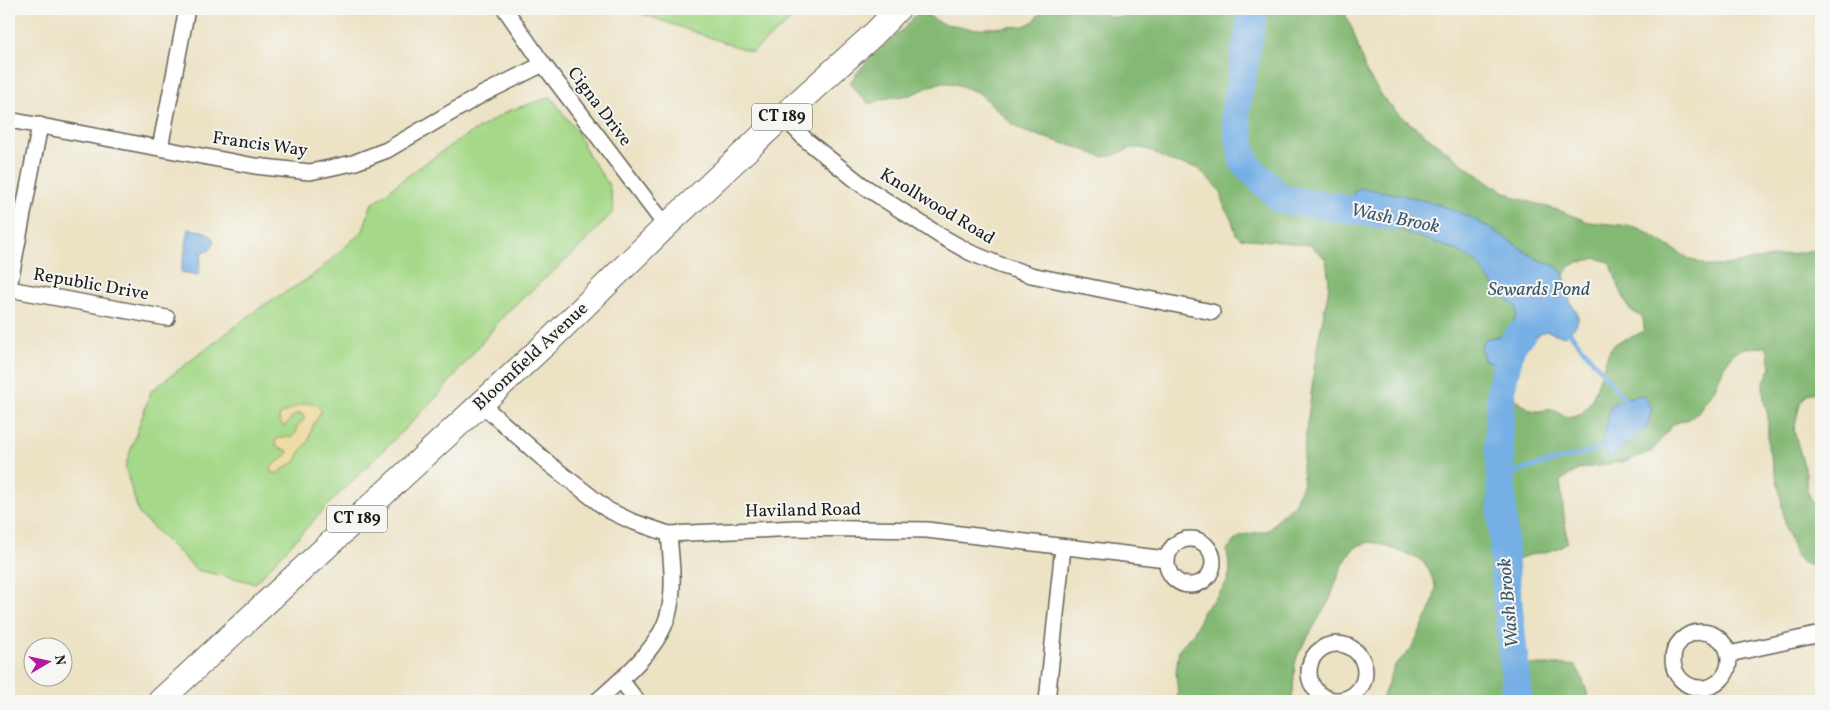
<svg xmlns="http://www.w3.org/2000/svg" width="1830" height="710" font-family="Vollkorn,serif">
	<style>
		.green { fill: #a5d989; stroke: #607a52 }
		.forest { fill: #84b975; stroke: #506a48; fill-rule: evenodd }
		.sand { fill: #eeda9e; stroke: #857b5d }
		.water { fill: #74afe5; stroke: #486680 }
		.lines { fill: none; stroke-linecap: round; stroke-linejoin: round }
		.stream { stroke: #74afe5; stroke-width: 5 }
		.river { stroke: #74afe5; stroke-width: 29 }
		.minor-casing { stroke: #656157; stroke-width: 18 }
		.primary-casing { stroke: #656157; stroke-width: 26 }
		.minor { stroke: #fff; stroke-width: 15 }
		.primary { stroke: #fff; stroke-width: 24 }
		.labels { text-anchor: middle; dominant-baseline: central; stroke-width: 4; stroke-linejoin: round; paint-order: stroke }
		.shield { fill: #f6f6f2; stroke: #5d5d5c; stroke-width: 1 }
		.shield-label { font-size: 16px; font-weight: bold; fill: #1c1c1c }
		.street-label { font-size: 18px; fill: #1c1c1c; stroke: #f6f6f2 }
		.water-label { font-size: 19px; font-style: italic; fill: #3f576c; stroke: #f6f6f2 }
	</style>
	<rect width="100%" height="100%" fill="#f6f6f2"/>
	<filter id="ink" filterUnits="userSpaceOnUse"><feTurbulence type="fractalNoise" baseFrequency=".02" numOctaves="2"/><feDisplacementMap in="SourceGraphic" scale="10" xChannelSelector="R" yChannelSelector="G"/><feConvolveMatrix kernelMatrix="1 2 1 2 8 2 1 2 1" color-interpolation-filters="sRGB"/></filter>
	<filter id="wash" filterUnits="userSpaceOnUse"><feTurbulence type="fractalNoise" baseFrequency=".0096" numOctaves="4" result="noise"/><feDisplacementMap in="SourceGraphic" scale="20" xChannelSelector="R" yChannelSelector="G"/><feGaussianBlur stdDeviation="1.12" result="paint"/><feColorMatrix in="noise" values="0 0 0 0 0 0 0 0 0 0 0 0 0 0 0 0 0 1.4 0 .05"/><feComposite in="paint" operator="in"/></filter>
	<g filter="url(#wash)">
		<rect width="100%" height="100%" fill="#ece2c4"/>
		<!-- green -->
		<g class="green">
			<path d="M 628,9 L 805,9 L 752,52 Z"/>
			<path d="M 551,97 L 577,132 L 589,156 L 609,185 L 614,211 L 575,252 L 507,312 L 436,398 L 329,504 L 255,583 L 197,570 L 139,514 L 125,467 L 151,391 L 262,306 L 311,277 L 363,231 L 371,205 L 406,177 L 454,143 L 508,111 Z"/>
		</g>
		<!-- forest -->
		<path class="forest" d="M 1043,9 L 1102,9 L 1111,17 L 1122,17 L 1134,9 L 1343,9 L 1353,31 L 1366,72 L 1385,100 L 1401,116 L 1464,165 L 1494,186 L 1517,198 L 1558,210 L 1588,222 L 1631,226 L 1641,229 L 1688,258 L 1708,266 L 1719,266 L 1821,249 L 1821,391 L 1807,394 L 1800,403 L 1794,431 L 1806,473 L 1807,489 L 1811,500 L 1814,503 L 1821,506 L 1821,571 L 1802,562 L 1795,554 L 1786,529 L 1779,488 L 1768,447 L 1768,416 L 1764,400 L 1763,384 L 1771,367 L 1768,351 L 1765,347 L 1744,348 L 1734,353 L 1724,367 L 1715,388 L 1698,412 L 1689,419 L 1673,424 L 1652,451 L 1626,461 L 1580,469 L 1560,481 L 1567,542 C 1553,555 1532,551 1516,560 C 1515,573 1518,583 1519,595 C 1520,617 1520,643 1529,664 C 1547,667 1559,663 1576,666 L 1581,675 L 1590,701 L 1381,701 L 1395,665 L 1411,649 L 1431,609 L 1436,588 L 1428,568 L 1421,560 L 1381,544 L 1370,542 L 1360,545 L 1352,550 L 1341,568 L 1330,599 L 1298,654 L 1295,664 L 1292,701 L 1176,701 L 1178,694 L 1176,672 L 1179,649 L 1194,632 L 1203,611 L 1220,592 L 1227,582 L 1230,571 L 1227,550 L 1234,541 L 1243,535 L 1265,531 L 1270,529 L 1280,516 L 1294,505 L 1303,482 L 1302,465 L 1317,347 L 1328,293 L 1329,282 L 1326,259 L 1310,245 L 1240,238 L 1236,234 L 1231,218 L 1225,209 L 1221,192 L 1198,168 L 1171,162 L 1152,151 L 1142,148 L 1131,148 L 1112,156 L 1102,157 L 1082,149 L 1023,131 L 1013,125 L 979,93 L 959,85 L 949,83 L 939,83 L 910,95 L 883,99 L 873,103 L 868,103 L 852,87 L 851,81 C 865,61 884,46 902,30 C 908,25 911,17 919,13 L 929,16 L 943,24 L 961,26 L 971,29 L 1024,26 L 1034,21 ZM 1596,258 L 1606,261 L 1611,264 L 1618,285 L 1629,309 L 1643,318 L 1644,329 C 1637,339 1620,337 1612,347 C 1600,362 1596,421 1568,417 C 1563,416 1559,412 1554,410 C 1548,408 1542,412 1535,411 C 1524,408 1513,397 1504,389 L 1513,354 L 1563,278 C 1569,261 1580,263 1596,258 Z"/>
		<!-- sand -->
		<path class="sand" d="M 309,403 C 316,404 320,404 321,412 L 313,425 L 308,442 L 302,449 L 295,462 L 289,465 L 278,473 L 271,473 L 271,468 C 275,461 284,460 288,453 L 287,450 L 281,449 L 276,446 L 275,440 L 279,438 L 292,437 L 296,433 L 297,426 L 305,419 L 302,414 C 294,412 291,418 286,425 L 283,426 L 279,420 L 280,415 L 299,405 Z"/>
		<!-- water -->
		<g class="water">
			<path d="M 1360,188 C 1396,193 1433,200 1467,216 C 1491,227 1513,243 1535,258 C 1543,262 1552,263 1559,269 C 1568,276 1566,292 1570,301 C 1571,305 1574,307 1576,311 C 1582,321 1573,330 1565,336 L 1559,335 L 1547,331 C 1529,336 1522,355 1514,370 L 1484,360 C 1474,332 1494,342 1506,332 C 1506,332 1510,326 1511,325 C 1515,319 1518,315 1516,307 L 1501,295 L 1476,262 L 1458,251 L 1394,228 L 1362,220 L 1351,204 L 1354,191 Z"/>
			<path d="M 189,229 C 199,231 211,230 214,242 L 210,250 L 202,252 L 198,275 L 181,272 Z"/>
			<path d="M 1643,395 L 1652,409 L 1647,427 L 1610,458 L 1602,445 L 1611,405 L 1625,398 Z"/>
		</g>
		<g class="lines">
			<!-- stream -->
			<g class="stream">
				<path d="M 1566,328 L 1627,402"/>
				<path d="M 1501,478 C 1536,463 1572,458 1608,446"/>
			</g>
			<!-- river -->
			<g class="river">
				<path d="M 1255,9 L 1252,17 L 1235,113 L 1244,162 L 1281,199 L 1392,216"/>
				<path d="M 1518,701 L 1505,575 L 1499,440 L 1501,388 L 1511,345 L 1521,334"/>
			</g>
		</g>
	</g>
	<g filter="url(#ink)">
		<g class="lines">
			<defs>
				<g id="minor">
					<path d="M 505,9 L 543,64 L 666,226"/>
					<path d="M 783,116 L 806,140 L 862,185 L 939,235 L 969,252 L 1000,265 L 1031,275 L 1212,312"/>
					<path d="M 9,120 L 255,166 L 310,172 L 353,163 L 387,150 L 481,95 L 543,64"/>
					<path d="M 160,148 L 187,9"/>
					<path d="M 9,287 L 40,125"/>
					<path d="M 9,289 L 167,318"/>
					<path d="M 481,404 L 548,463 L 608,510 L 631,521 L 669,534 L 796,528 L 927,530 L 1166,559"/>
					<circle cx="1190" cy="562" r="23"/>
					<circle cx="1701" cy="660" r="28"/>
					<circle cx="1337" cy="672" r="28"/>
					<path d="M 1729,654 L 1821,634"/>
					<path d="M 621,680 L 637,701"/>
					<path d="M 597,701 C 623,678 662,646 669,611 C 675,586 671,559 669,534"/>
					<path d="M 1047,701 L 1063,547"/>
				</g>
				<path id="primary" d="M 160,701 L 553,337 L 666,226 L 783,116 L 874,34 L 898,9"/>
			</defs>
			<!-- minor casing -->
			<use href="#minor" class="minor-casing"/>
			<!-- primary casing -->
			<use href="#primary" class="primary-casing"/>
			<!-- minor -->
			<use href="#minor" class="minor"/>
			<!-- primary -->
			<use href="#primary" class="primary"/>
		</g>
	</g>
	<g class="labels">
		<!-- shield labels -->
		<g class="shield">
			<rect x="752" y="103.5" width="60" height="27" rx="4"/>
			<rect x="327" y="505.5" width="60" height="27" rx="4"/>
		</g>
		<g class="shield-label">
			<text x="782" y="117">CT 189</text>
			<text x="357" y="519">CT 189</text>
		</g>
		<!-- street labels -->
		<g class="street-label">
			<text transform="translate(599 107) rotate(53)">Cigna Drive</text>
			<text transform="translate(260 145) rotate(8)">Francis Way</text>
			<text transform="translate(937 207) rotate(31)">Knollwood Road</text>
			<text transform="translate(91 285) rotate(10)">Republic Drive</text>
			<text transform="translate(531 357) rotate(-43)">Bloomfield Avenue</text>
			<text transform="translate(803 511) rotate(-1)">Haviland Road</text>
		</g>
		<!-- water labels -->
		<g class="water-label">
			<text transform="translate(1395 219) rotate(11)">Wash Brook</text>
			<text x="1539" y="290">Sewards Pond</text>
			<text transform="translate(1509 603) rotate(-95)">Wash Brook</text>
		</g>
	</g>
	<!-- margin -->
	<rect width="1830" height="710" fill="none" stroke="#f6f6f2" stroke-width="30"/>
	<!-- north arrow -->
	<g transform="translate(48 662) rotate(81)"><circle r="24" fill="#f6f6f2" stroke="#9f9f9c"/>
	<path d="M0-4L9 19L0 12L-9 19Z" fill="#b5179e"/>
	<text y="-8" font-size="14" font-weight="bold" text-anchor="middle" fill="#1c1c1c">N</text>
	</g>
</svg>
